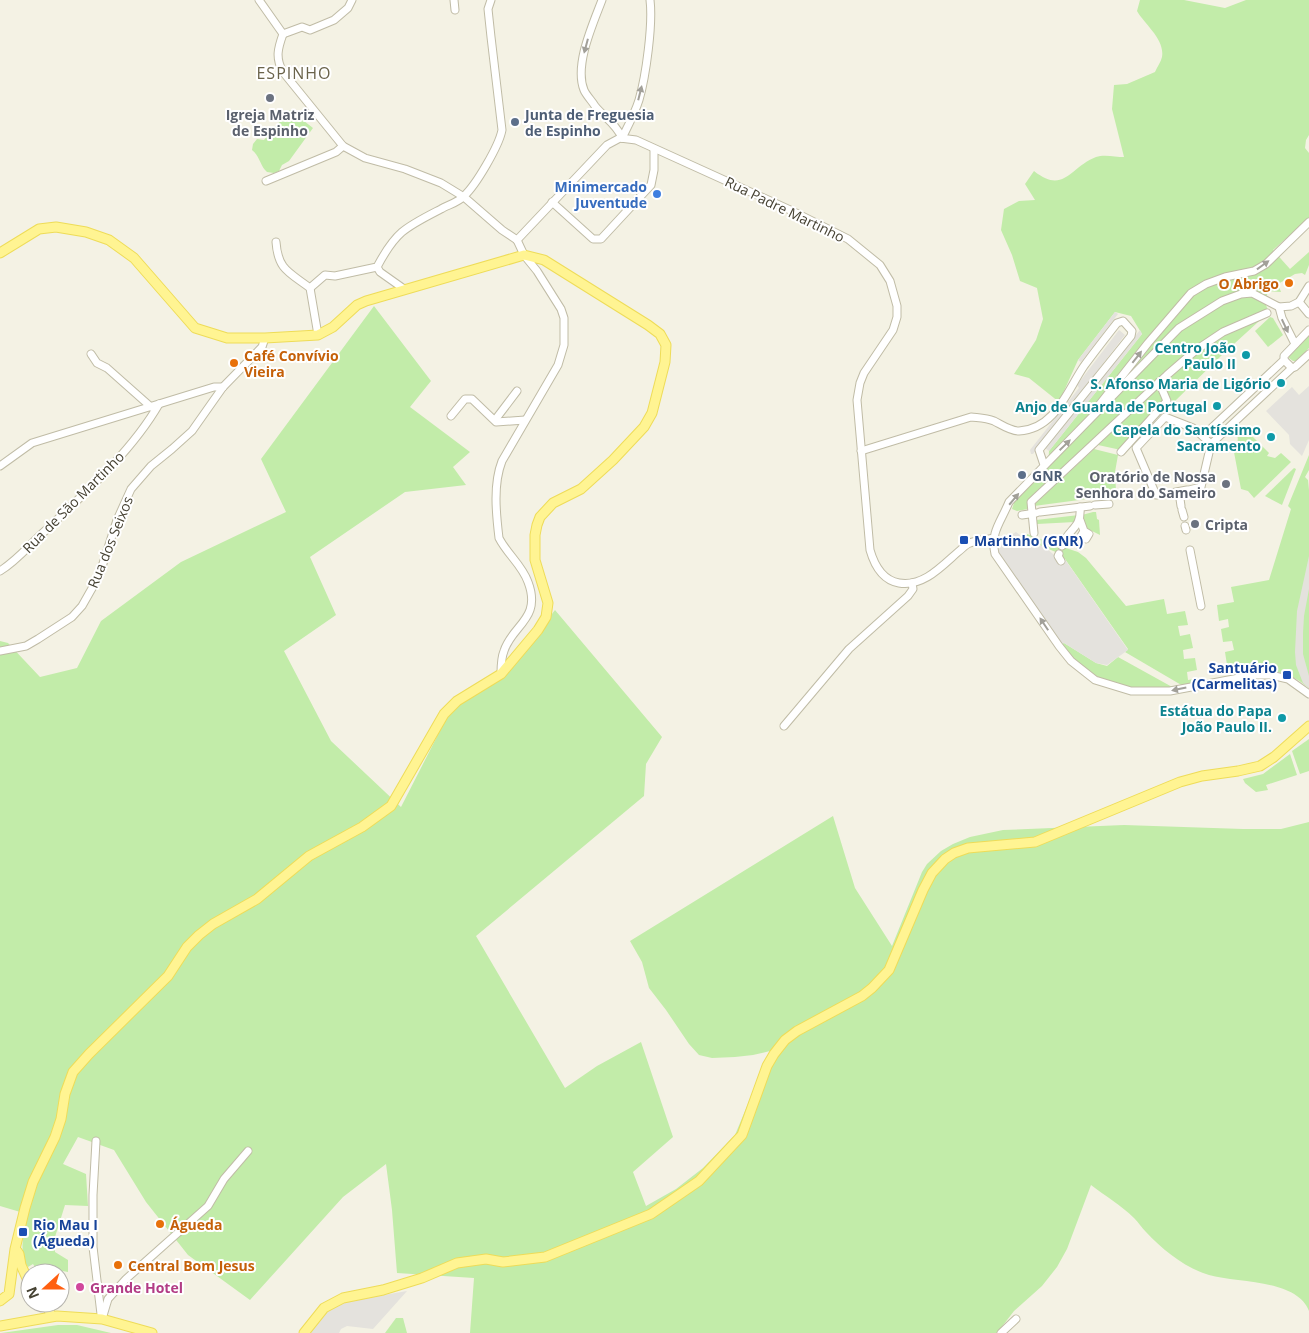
<svg xmlns="http://www.w3.org/2000/svg" width="1309" height="1333" font-family="'Open Sans',sans-serif">
	<style>
		.green { fill: #c2eca9 }
		.parking { fill: #e4e2dd }
		.lines { fill: none; stroke-linecap: round; stroke-linejoin: round }
		.minor-casing { stroke: #c0bca6; stroke-width: 9 }
		.major-casing { stroke: #eedc58; stroke-width: 11 }
		.minor { stroke: #fff; stroke-width: 7 }
		.major { stroke: #fff492; stroke-width: 9 }
		.oneway { fill: #a2a099 }
		.worship-dot { fill: #6b7280; stroke: #fff; stroke-width: 2 }
		.service-dot { fill: #5c6f8a; stroke: #fff; stroke-width: 2 }
		.shop-dot { fill: #3f7fe0; stroke: #fff; stroke-width: 2 }
		.food-dot { fill: #e8710a; stroke: #fff; stroke-width: 2 }
		.culture-dot { fill: #0f9aa8; stroke: #fff; stroke-width: 2 }
		.transit-dot { fill: #1a4fb4; stroke: #fff; stroke-width: 2 }
		.hotel-dot { fill: #d1479c; stroke: #fff; stroke-width: 2 }
		.labels { text-anchor: middle; dominant-baseline: central; stroke-width: 4; stroke-linejoin: round; paint-order: stroke }
		.worship-label { font-size: 14px; font-weight: bold; fill: #5b616d; stroke: #fff }
		.service-label { font-size: 14px; font-weight: bold; fill: #4e5e75; stroke: #fff; text-anchor: start }
		.shop-label { font-size: 14px; font-weight: bold; fill: #366cbe; stroke: #fff; text-anchor: end }
		.street-label { font-size: 14px; fill: #464233; stroke: #fff }
		.food-label { font-size: 14px; font-weight: bold; fill: #c56008; stroke: #fff; text-anchor: start }
		.culture-label { font-size: 14px; font-weight: bold; fill: #0d838f; stroke: #fff; text-anchor: end }
		.transit-label { font-size: 14px; font-weight: bold; fill: #164399; stroke: #fff; text-anchor: start }
		.hotel-label { font-size: 14px; font-weight: bold; fill: #b23c85; stroke: #fff; text-anchor: start }
		.quarter-label { font-size: 16px; letter-spacing: 1px; fill: #6a634a; stroke: #fff }
	</style>
	<rect width="100%" height="100%" fill="#f4f2e4"/>
	<!-- green -->
	<g class="green">
		<path d="M 1140,0 L 1184,0 L 1225,8 L 1246,0 L 1309,0 L 1309,135 L 1306,140 L 1305,148 L 1309,153 L 1309,218 L 1273,250 L 1290,269 L 1309,252 L 1309,265 L 1305,275 L 1302,273 L 1295,274 L 1278,284 L 1281,292 L 1268,291 L 1265,303 L 1269,312 L 1223,354 L 1174,402 L 1171,400 L 1159,377 L 1028,501 L 1028,509 L 1017,511 L 1012,509 L 1015,500 L 1048,467 L 1049,451 L 1142,334 L 1131,316 L 1115,312 L 1078,360 L 1059,402 L 1029,378 L 1014,374 L 1036,340 L 1043,319 L 1037,288 L 1020,281 L 1012,255 L 1001,230 L 1004,209 L 1019,201 L 1035,200 L 1025,184 L 1034,171 C 1064,195 1070,167 1096,157 C 1104,154 1116,157 1124,157 L 1112,109 L 1114,85 L 1127,84 L 1155,72 C 1157,67 1161,62 1162,57 C 1165,39 1145,25 1137,11 Z"/>
		<path d="M 290,110 L 313,128 L 289,161 L 282,165 L 279,171 L 274,173 L 267,172 C 260,166 260,156 252,150 L 253,144 L 257,139 L 264,140 Z"/>
		<path d="M 374,306 L 431,381 L 410,407 L 470,452 L 453,467 L 466,485 L 405,492 L 310,557 L 336,615 L 284,651 L 331,741 L 401,807 L 446,719 L 462,703 L 502,679 L 555,610 L 662,737 L 646,764 L 644,796 L 476,936 L 565,1088 L 597,1066 L 641,1042 L 673,1137 L 633,1172 L 646,1206 L 676,1189 L 703,1168 L 735,1135 L 770,1051 L 753,1055 L 735,1057 L 712,1058 L 699,1055 L 689,1044 L 666,1010 L 649,988 L 642,962 L 630,941 L 833,816 L 855,888 L 892,946 L 922,872 L 927,864 L 941,851 L 953,844 L 970,837 L 1003,830 L 1124,825 L 1243,829 L 1281,829 L 1309,822 L 1309,1311 C 1297,1279 1237,1283 1209,1275 C 1185,1268 1163,1250 1146,1232 C 1142,1228 1138,1222 1134,1218 C 1121,1205 1105,1196 1091,1185 L 1067,1249 L 1057,1267 L 1042,1286 L 1014,1311 L 997,1333 L 470,1333 L 474,1278 L 397,1273 L 392,1210 L 386,1164 L 343,1197 L 250,1300 L 188,1255 L 146,1202 L 114,1150 L 78,1137 L 63,1164 L 86,1174 L 88,1206 L 65,1205 L 55,1237 L 55,1252 L 68,1260 L 68,1272 L 57,1270 L 53,1272 L 51,1269 L 47,1272 L 46,1269 L 43,1270 L 41,1267 L 39,1268 L 37,1266 L 35,1267 L 33,1264 L 28,1267 C 18,1251 24,1231 27,1214 L 0,1206 L 0,641 L 8,643 L 40,677 L 77,668 L 101,621 L 181,562 L 286,512 L 261,459 Z"/>
		<path d="M 1270,317 L 1273,318 L 1283,335 L 1268,347 L 1255,331 Z"/>
		<path d="M 1309,335 L 1309,348 L 1296,361 L 1293,361 L 1289,358 L 1289,355 Z"/>
		<path d="M 1158,388 L 1164,403 L 1121,450 L 1098,445 Z"/>
		<path d="M 1248,426 L 1249,429 L 1248,432 L 1269,453 L 1267,456 L 1275,458 L 1281,453 L 1291,462 L 1254,498 L 1248,491 L 1241,489 L 1233,447 C 1239,444 1238,438 1237,433 Z"/>
		<path d="M 1094,449 L 1118,455 L 1115,472 L 1116,491 L 1094,495 L 1094,498 L 1034,506 L 1035,504 Z"/>
		<path d="M 1309,455 L 1309,470 L 1305,477 L 1308,480 L 1309,490 L 1309,688 C 1286,669 1267,668 1239,673 L 1236,663 L 1227,665 L 1225,652 L 1234,650 L 1232,641 L 1223,642 L 1221,629 L 1229,627 L 1228,619 L 1219,621 L 1217,605 L 1234,602 L 1231,587 L 1269,580 L 1291,509 L 1288,506 Z"/>
		<path d="M 1294,468 L 1296,469 L 1282,505 L 1265,496 Z"/>
		<path d="M 1093,512 L 1096,512 L 1097,519 L 1099,520 L 1100,535 L 1084,527 L 1082,515 Z"/>
		<path d="M 1079,515 L 1075,522 L 1037,524 L 1036,520 Z"/>
		<path d="M 1027,534 L 1060,546 L 1058,553 L 1025,539 Z"/>
		<path d="M 1063,547 L 1078,552 L 1086,558 L 1126,606 L 1164,599 L 1167,614 L 1185,611 L 1188,625 L 1178,626 L 1180,636 L 1190,634 L 1193,648 L 1183,650 L 1184,659 L 1195,658 L 1197,670 L 1187,672 L 1188,680 L 1199,678 L 1200,682 L 1183,686 L 1125,652 L 1128,649 L 1065,559 L 1062,560 L 1061,554 Z"/>
		<path d="M 1064,643 L 1096,663 L 1107,666 L 1118,657 L 1174,688 C 1149,691 1118,688 1096,676 C 1082,668 1071,656 1061,644 Z"/>
		<path d="M 1309,739 L 1309,771 L 1300,774 L 1292,751 Z"/>
		<path d="M 1290,754 L 1297,775 L 1266,785 L 1268,790 L 1256,792 L 1245,783 L 1243,779 L 1263,774 Z"/>
		<path d="M 396,1318 L 403,1318 L 407,1333 L 385,1333 Z"/>
		<path d="M 58,1325 L 77,1325 L 111,1333 L 1,1333 Z"/>
	</g>
	<!-- parking -->
	<g class="parking">
		<path d="M 1115,312 L 1118,314 L 1081,362 L 1078,360 Z"/>
		<path d="M 1119,330 L 1125,335 L 1033,454 L 1031,454 L 1030,450 L 1079,388 L 1077,385 Z"/>
		<path d="M 1140,330 L 1142,334 L 1049,451 L 1045,448 Z"/>
		<path d="M 1309,386 L 1309,440 L 1302,456 L 1290,444 L 1289,435 L 1266,411 L 1292,387 L 1299,395 Z"/>
		<path d="M 1016,532 L 1025,539 L 1045,547 L 1061,561 L 1064,558 L 1128,650 L 1107,665 L 1096,663 L 1064,643 L 1061,644 L 998,552 L 1003,540 Z"/>
		<path d="M 1309,556 L 1309,589 L 1304,616 L 1303,633 L 1303,654 L 1309,676 L 1309,688 L 1303,683 L 1296,665 L 1295,652 L 1297,611 Z"/>
		<path d="M 407,1291 L 373,1329 L 347,1326 L 341,1329 L 339,1333 L 309,1333 L 327,1310 L 343,1302 Z"/>
	</g>
	<g class="lines">
		<defs>
			<g id="minor">
				<path d="M 259,0 L 283,34"/>
				<path d="M 454,0 L 455,10"/>
				<path d="M 602,0 C 593,24 574,65 584,90 C 586,95 592,101 595,106 C 604,117 617,125 622,138"/>
				<path d="M 283,34 C 278,48 275,58 283,72 L 343,146 L 365,158 L 405,169 L 441,183 L 464,197 L 502,230 L 517,240"/>
				<path d="M 283,34 L 302,27 L 310,30 L 334,20 L 348,8 L 352,0"/>
				<path d="M 622,138 C 628,126 635,113 639,100 C 646,76 653,24 650,0"/>
				<path d="M 266,181 L 336,152 L 343,146"/>
				<path d="M 552,202 L 593,239 L 601,239 L 651,185 L 654,170 L 654,149"/>
				<path d="M 517,240 L 607,145 L 620,138 L 636,140 L 788,209 L 848,239 L 880,265 L 890,281 L 897,306 L 897,317 L 893,330 L 864,373 L 860,383 L 857,400 L 870,550 C 874,564 882,580 899,583 C 923,587 941,567 958,552 C 962,549 966,544 970,543 C 977,540 986,540 993,538"/>
				<path d="M 276,242 C 278,270 289,272 310,288 L 318,335"/>
				<path d="M 377,267 L 380,272 L 404,289"/>
				<path d="M 1309,286 L 1299,302 L 1291,306 L 1279,307 L 1252,293 L 1241,294 L 1222,301 L 1179,328 L 1009,502 C 1001,522 990,532 995,554 L 1059,646 L 1071,661 L 1095,680 L 1131,691 L 1170,691 L 1255,675 L 1270,675 L 1288,679 L 1309,694"/>
				<path d="M 310,288 L 325,275 L 335,276 L 377,267 C 396,231 406,227 441,209 C 448,205 459,202 464,196 C 476,185 499,146 502,130 L 491,37 L 488,9 L 491,0"/>
				<path d="M 1299,302 L 1309,314"/>
				<path d="M 1279,307 L 1282,318 L 1295,344"/>
				<path d="M 91,354 L 97,363 L 107,368 L 151,407"/>
				<path d="M 1284,360 L 1292,368 L 1295,367 L 1309,354"/>
				<path d="M 1096,409 L 1148,343 L 1191,293 L 1206,284 L 1225,277 L 1254,271 L 1266,264 L 1309,222"/>
				<path d="M 451,416 L 465,399 L 472,399 L 496,422 L 525,420"/>
				<path d="M 495,420 L 517,391"/>
				<path d="M 1203,436 L 1284,360 L 1284,356 L 1309,330"/>
				<path d="M 1211,444 L 1292,368"/>
				<path d="M 861,451 L 971,417 C 979,418 986,418 994,421 C 1002,425 1010,431 1019,431 C 1055,429 1067,391 1084,366 C 1095,351 1106,337 1117,323 L 1123,321 L 1132,331 L 1131,336 L 1039,450 L 1044,465"/>
				<path d="M 1121,452 L 1167,401 L 1159,382"/>
				<path d="M 0,466 L 32,443 L 214,387 L 223,387"/>
				<path d="M 1189,490 L 1201,487 L 1211,444 L 1197,431"/>
				<path d="M 1179,492 L 1181,506"/>
				<path d="M 1171,493 L 1187,490"/>
				<path d="M 1168,494 L 1156,495 L 1136,448 L 1165,417 L 1193,428"/>
				<path d="M 1095,505 L 1109,504"/>
				<path d="M 1182,510 L 1184,517"/>
				<path d="M 1040,512 L 1090,506"/>
				<path d="M 1022,515 L 1036,513"/>
				<path d="M 1080,520 L 1084,531 L 1089,534 L 1086,539 L 1081,536 L 1084,531"/>
				<path d="M 1185,526 L 1186,530"/>
				<path d="M 1034,533 L 1031,502 L 1167,375 L 1196,350 L 1223,332 L 1267,313"/>
				<path d="M 1062,546 C 1068,528 1082,529 1080,507"/>
				<path d="M 1190,550 L 1201,606"/>
				<path d="M 1059,554 L 1058,556 L 1061,561"/>
				<path d="M 0,571 C 18,560 30,544 46,530 C 85,493 132,451 159,404"/>
				<path d="M 0,651 L 26,646 L 38,639 L 72,617 L 82,606 L 99,576 L 117,520 L 131,489 L 151,466 L 172,449 L 192,431 L 223,387 L 262,347 L 265,338"/>
				<path d="M 501,674 C 501,666 501,658 504,651 C 512,625 542,619 528,582 C 522,565 507,554 499,538 C 496,513 493,484 502,461 L 558,365 L 564,345 L 564,318 L 561,309 L 537,271 L 524,255 L 517,240"/>
				<path d="M 784,726 L 849,649 L 908,596 L 913,589 L 912,583"/>
				<path d="M 96,1141 L 93,1195 L 93,1247 L 101,1314"/>
				<path d="M 102,1319 L 108,1299 L 126,1279 L 208,1206 L 224,1179 L 248,1151"/>
				<path d="M 1001,1333 L 1016,1319"/>
			</g>
			<g id="major">
				<path d="M 0,253 L 39,229 L 56,227 L 86,232 L 109,240 L 134,258 L 195,328 L 227,338 L 265,338 L 318,335 L 333,327 L 357,305 L 366,301 L 524,255 L 544,260 L 648,325 L 660,334 L 666,345 L 665,362 L 652,413 L 644,427 L 613,460 L 581,489 L 553,503 L 540,517 L 537,525 L 535,535 L 535,560 L 548,603 L 546,617 L 538,630 L 501,674 L 457,701 L 444,714 L 391,806 L 362,827 L 309,856 L 257,899 L 213,924 L 199,935 L 187,947 L 168,976 L 89,1054 L 73,1072 L 65,1094 L 61,1119 L 55,1137 L 33,1182 L 25,1208 L 15,1249 L 9,1294 L 0,1301"/>
				<path d="M 17,1251 L 19,1254 L 21,1265 L 30,1285"/>
				<path d="M 43,1303 L 49,1310 L 51,1316"/>
				<path d="M 0,1326 L 57,1316 L 102,1319 L 152,1333"/>
				<path d="M 304,1333 L 324,1308 L 343,1298 L 383,1290 L 422,1278 L 457,1263 L 486,1259 L 503,1262 L 545,1257 L 651,1214 L 699,1181 L 742,1135 L 767,1066 L 774,1054 L 785,1040 L 797,1031 L 862,996 L 872,988 L 889,970 L 923,890 L 932,873 L 945,859 L 954,853 L 968,848 L 1035,842 L 1180,782 L 1202,776 L 1238,771 L 1260,766 L 1274,757 L 1309,726"/>
			</g>
		</defs>
		<!-- minor casing -->
		<use href="#minor" class="minor-casing"/>
		<!-- major casing -->
		<use href="#major" class="major-casing"/>
		<!-- minor -->
		<use href="#minor" class="minor"/>
		<!-- major -->
		<use href="#major" class="major"/>
	</g>
	<!-- one-way arrows -->
	<defs><path id="oneway-solid" d="M-6-.8H1V-3.2L6.5 0L1 3.2V.8H-6Z" transform="scale(1.25)"/></defs>
	<g class="oneway">
		<use href="#oneway-solid" transform="translate(586 46) rotate(105)"/>
		<use href="#oneway-solid" transform="translate(640 93) rotate(-76)"/>
		<use href="#oneway-solid" transform="translate(1263 265) rotate(-36)"/>
		<use href="#oneway-solid" transform="translate(1285 326) rotate(65)"/>
		<use href="#oneway-solid" transform="translate(1137 357) rotate(-52)"/>
		<use href="#oneway-solid" transform="translate(1065 445) rotate(-44)"/>
		<use href="#oneway-solid" transform="translate(1014 499) rotate(-50)"/>
		<use href="#oneway-solid" transform="translate(1044 624) rotate(-124)"/>
		<use href="#oneway-solid" transform="translate(1179 689) rotate(168)"/>
	</g>
	<!-- markers -->
	<g class="worship-dot">
		<circle cx="270" cy="98" r="5"/>
		<circle cx="1226" cy="484" r="5"/>
		<circle cx="1195" cy="524" r="5"/>
	</g>
	<g class="service-dot">
		<circle cx="515" cy="122" r="5"/>
		<circle cx="1022" cy="475" r="5"/>
	</g>
	<circle class="shop-dot" cx="657" cy="194" r="5"/>
	<g class="food-dot">
		<circle cx="1289" cy="283" r="5"/>
		<circle cx="234" cy="363" r="5"/>
		<circle cx="160" cy="1224" r="5"/>
		<circle cx="118" cy="1265" r="5"/>
	</g>
	<g class="culture-dot">
		<circle cx="1246" cy="355" r="5"/>
		<circle cx="1281" cy="383" r="5"/>
		<circle cx="1217" cy="406" r="5"/>
		<circle cx="1271" cy="437" r="5"/>
		<circle cx="1282" cy="718" r="5"/>
	</g>
	<g class="transit-dot">
		<rect x="959" y="535" width="10" height="10" rx="2.5"/>
		<rect x="1282" y="670" width="10" height="10" rx="2.5"/>
		<rect x="18" y="1227" width="10" height="10" rx="2.5"/>
	</g>
	<circle class="hotel-dot" cx="80" cy="1287" r="5"/>
	<g class="labels">
		<!-- worship labels -->
		<g class="worship-label">
			<text x="270" y="114">Igreja Matriz<tspan x="270" dy="16">de Espinho</tspan></text>
			<text x="1216" y="476" text-anchor="end">Oratório de Nossa<tspan x="1216" dy="16">Senhora do Sameiro</tspan></text>
			<text x="1205" y="524" text-anchor="start">Cripta</text>
		</g>
		<!-- service labels -->
		<g class="service-label">
			<text x="525" y="114">Junta de Freguesia<tspan x="525" dy="16">de Espinho</tspan></text>
			<text x="1032" y="475">GNR</text>
		</g>
		<!-- shop labels -->
		<g class="shop-label">
			<text x="647" y="186">Minimercado<tspan x="647" dy="16">Juventude</tspan></text>
		</g>
		<!-- street labels -->
		<g class="street-label">
			<text transform="translate(785 209) rotate(26)">Rua Padre Martinho</text>
			<text transform="translate(73 502) rotate(-45)">Rua de São Martinho</text>
			<text transform="translate(110 542) rotate(-68)">Rua dos Seixos</text>
		</g>
		<!-- food labels -->
		<g class="food-label">
			<text x="1279" y="283" text-anchor="end">O Abrigo</text>
			<text x="244" y="355">Café Convívio<tspan x="244" dy="16">Vieira</tspan></text>
			<text x="170" y="1224">Águeda</text>
			<text x="128" y="1265">Central Bom Jesus</text>
		</g>
		<!-- culture labels -->
		<g class="culture-label">
			<text x="1236" y="347">Centro João<tspan x="1236" dy="16">Paulo II</tspan></text>
			<text x="1271" y="383">S. Afonso Maria de Ligório</text>
			<text x="1207" y="406">Anjo de Guarda de Portugal</text>
			<text x="1261" y="429">Capela do Santíssimo<tspan x="1261" dy="16">Sacramento</tspan></text>
			<text x="1272" y="710">Estátua do Papa<tspan x="1272" dy="16">João Paulo II.</tspan></text>
		</g>
		<!-- transit labels -->
		<g class="transit-label">
			<text x="974" y="540">Martinho (GNR)</text>
			<text x="1277" y="667" text-anchor="end">Santuário<tspan x="1277" dy="16">(Carmelitas)</tspan></text>
			<text x="33" y="1224">Rio Mau I<tspan x="33" dy="16">(Águeda)</tspan></text>
		</g>
		<!-- hotel labels -->
		<g class="hotel-label">
			<text x="90" y="1287">Grande Hotel</text>
		</g>
		<!-- quarter labels -->
		<g class="quarter-label">
			<text x="294" y="73">ESPINHO</text>
		</g>
	</g>
	<!-- north arrow -->
	<g transform="translate(45 1288) rotate(249)"><circle r="24" fill="#ffffff" stroke="#b5b3ad"/>
	<path d="M0-4L9 19L0 12L-9 19Z" fill="#ff5f10"/>
	<text y="-8" font-size="14" font-weight="bold" text-anchor="middle" fill="#464233">N</text>
	</g>
</svg>
